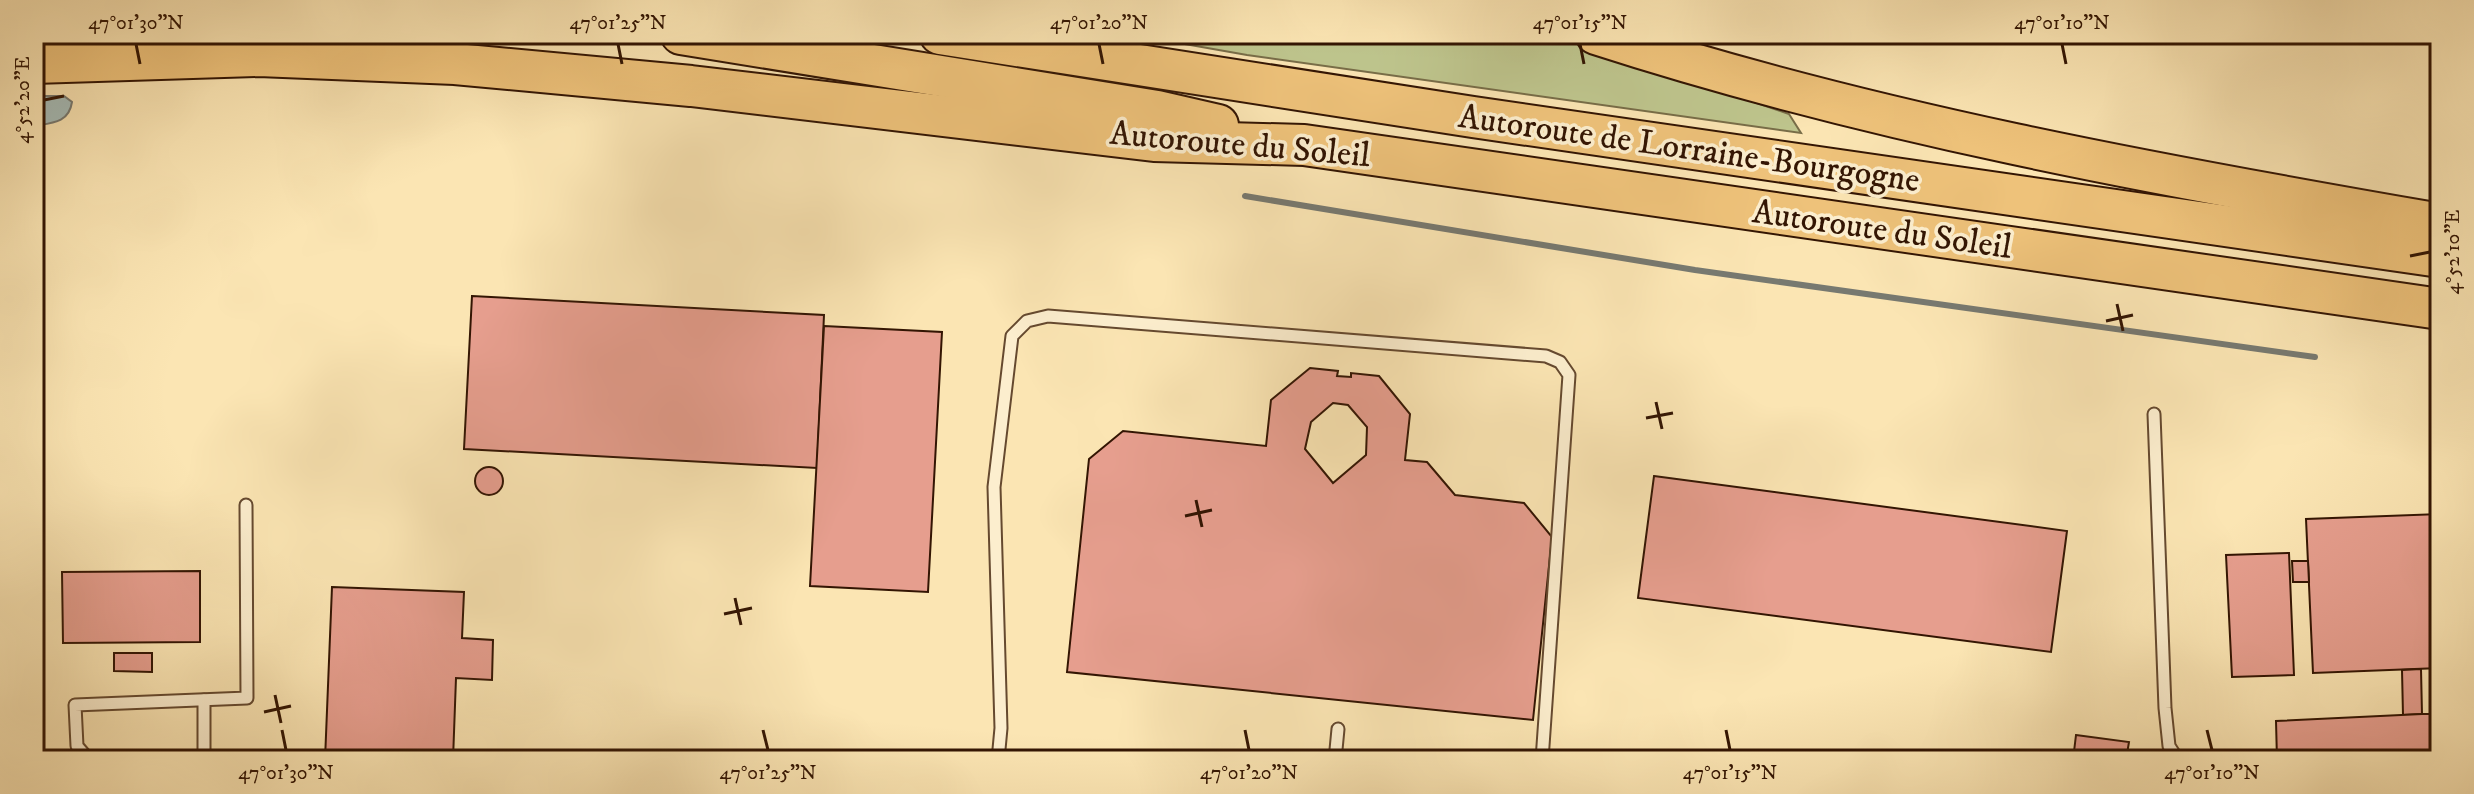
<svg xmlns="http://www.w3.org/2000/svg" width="2474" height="794" font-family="'IM FELL DW Pica',serif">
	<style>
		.green { fill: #bec58d; stroke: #786d48; stroke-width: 2 }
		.water { fill: #a5bcb8; stroke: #777970; stroke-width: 2 }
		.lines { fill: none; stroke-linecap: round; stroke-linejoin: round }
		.stream { stroke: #777970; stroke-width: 6 }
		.building { fill: #e69e8e; stroke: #331503; stroke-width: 2; fill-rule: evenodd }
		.lane-casing { stroke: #65492f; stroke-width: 15 }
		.highway-casing { stroke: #331503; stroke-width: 44 }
		.lane { stroke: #fceece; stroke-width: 11 }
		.highway { stroke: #eec27a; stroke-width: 40 }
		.ticks { fill: none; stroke: #331503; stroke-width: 3 }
		.labels { text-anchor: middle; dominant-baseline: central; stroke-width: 7; stroke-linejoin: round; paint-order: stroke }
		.street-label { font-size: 34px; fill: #331503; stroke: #fceece }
		.neatline { fill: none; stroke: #331503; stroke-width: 3 }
		.ticks-label { font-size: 20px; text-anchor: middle; fill: #331503 }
	</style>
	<rect width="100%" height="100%" fill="#fbe5b3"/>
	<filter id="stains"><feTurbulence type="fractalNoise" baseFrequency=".0025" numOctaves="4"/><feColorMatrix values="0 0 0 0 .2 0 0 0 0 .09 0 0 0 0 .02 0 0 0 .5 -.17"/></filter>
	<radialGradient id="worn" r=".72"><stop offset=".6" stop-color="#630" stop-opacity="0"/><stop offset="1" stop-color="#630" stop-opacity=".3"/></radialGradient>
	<!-- green -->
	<g class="green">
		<path d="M 34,34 L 150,34 L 150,40 L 34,46 Z"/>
		<path d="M 1128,34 L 1553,34 L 1789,114 L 1801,133 L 1247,55 Z"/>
	</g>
	<!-- water -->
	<path class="water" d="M 34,96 L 64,96 L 72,102 C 69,123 52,123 34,126 Z"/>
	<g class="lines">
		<!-- stream -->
		<path class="stream" d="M 1245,196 L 1695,270 L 2315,357"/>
	</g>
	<!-- building -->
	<g class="building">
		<path d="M 472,296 L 824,315 L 817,468 L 464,449 Z"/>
		<path d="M 824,326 L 942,332 L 928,592 L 810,586 Z"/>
		<path d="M 1310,368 L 1338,371 L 1337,376 L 1351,377 L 1351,373 L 1379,376 L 1410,414 L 1405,460 L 1427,462 L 1455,495 L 1524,503 L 1552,537 L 1533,720 L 1067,672 L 1089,459 L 1123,431 L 1266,446 L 1271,400 ZM 1333,403 L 1348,405 L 1367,427 L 1366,455 L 1333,483 L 1305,449 L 1311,422 Z"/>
		<circle cx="489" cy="481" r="14"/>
		<path d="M 1654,476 L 2067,531 L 2051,652 L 1638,598 Z"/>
		<path d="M 2440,514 L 2440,668 L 2313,673 L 2306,519 Z"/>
		<path d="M 2289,553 L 2294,675 L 2232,677 L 2226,555 Z"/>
		<path d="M 2292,561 L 2308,561 L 2309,582 L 2293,582 Z"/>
		<path d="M 200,571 L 200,642 L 63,643 L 62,572 Z"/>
		<path d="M 332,587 L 464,592 L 462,638 L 493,640 L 492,680 L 456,678 L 453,760 L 325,760 Z"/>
		<path d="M 114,653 L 152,653 L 152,672 L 114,671 Z"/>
		<path d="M 2421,669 L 2422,714 L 2403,715 L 2402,670 Z"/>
		<path d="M 2422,714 L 2440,714 L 2440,760 L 2277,760 L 2276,721 Z"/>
		<path d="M 2076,735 L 2129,742 L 2126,760 L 2073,760 Z"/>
	</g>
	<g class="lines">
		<defs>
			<g id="lane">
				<path d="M 2154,414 L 2165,708 L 2169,746 L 2178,760"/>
				<path d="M 89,760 L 77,746 L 75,705 L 247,698 L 246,505"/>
				<path d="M 204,760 L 204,700"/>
				<path d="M 998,760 L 1001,728 L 994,487 L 1012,336 L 1027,321 L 1048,316 L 1546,356 L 1560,362 L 1569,375 L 1542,760"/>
				<path d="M 1335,760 L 1338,729"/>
				<path d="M 1717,760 L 1717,758"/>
			</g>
			<g id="highway">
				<path d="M 681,34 L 1157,111 L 1218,125"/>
				<path d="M 940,34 L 1473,117 L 2440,257"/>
				<path d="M 1596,34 C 1871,123 2156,175 2440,224"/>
				<path d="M 34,63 L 259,56 L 455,64 L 691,86 L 1154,141 L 1304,145 L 2440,309"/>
			</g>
		</defs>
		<!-- lane casing -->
		<use href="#lane" class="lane-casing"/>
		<!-- highway casing -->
		<use href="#highway" class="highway-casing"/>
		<!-- lane -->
		<use href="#lane" class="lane"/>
		<!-- highway -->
		<use href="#highway" class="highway"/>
	</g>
	<!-- ticks -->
	<path class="ticks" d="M 136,44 L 140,64M 618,44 L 622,64M 1099,44 L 1103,64M 1580,44 L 1584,64M 2062,44 L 2066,64M 44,100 L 64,96M 2410,256 L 2430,252M 2117,304 L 2123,331M 2106,321 L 2133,315M 1656,402 L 1662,429M 1646,418 L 1673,413M 1196,500 L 1202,527M 1185,516 L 1212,510M 735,598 L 741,625M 724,614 L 752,608M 275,695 L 281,723M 264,712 L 291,706M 282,730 L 286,750M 763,730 L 768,750M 1245,730 L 1249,750M 1726,730 L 1730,750M 2207,730 L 2212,750"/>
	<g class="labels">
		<!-- street labels -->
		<g class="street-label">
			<text transform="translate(1240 145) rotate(5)">Autoroute du Soleil</text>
			<text transform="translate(1689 149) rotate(8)">Autoroute de Lorraine-Bourgogne</text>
			<text transform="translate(1882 230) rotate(8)">Autoroute du Soleil</text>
		</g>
	</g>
	<!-- margin -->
	<rect width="2474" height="794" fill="none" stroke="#fbe5b3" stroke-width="88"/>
	<rect x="44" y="44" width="2386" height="706" class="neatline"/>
	<g class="ticks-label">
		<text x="136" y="29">47°01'30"N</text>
		<text x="618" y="29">47°01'25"N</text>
		<text x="1099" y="29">47°01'20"N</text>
		<text x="1580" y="29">47°01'15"N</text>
		<text x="2062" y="29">47°01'10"N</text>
		<text transform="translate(22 100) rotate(-90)" y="7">4°52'20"E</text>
		<text transform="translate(2452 252) rotate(-90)" y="7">4°52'10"E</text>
		<text x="286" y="779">47°01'30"N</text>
		<text x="768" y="779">47°01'25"N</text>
		<text x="1249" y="779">47°01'20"N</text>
		<text x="1730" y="779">47°01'15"N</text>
		<text x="2212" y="779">47°01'10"N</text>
	</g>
	<rect width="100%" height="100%" filter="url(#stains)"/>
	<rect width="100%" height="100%" fill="url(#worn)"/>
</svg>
